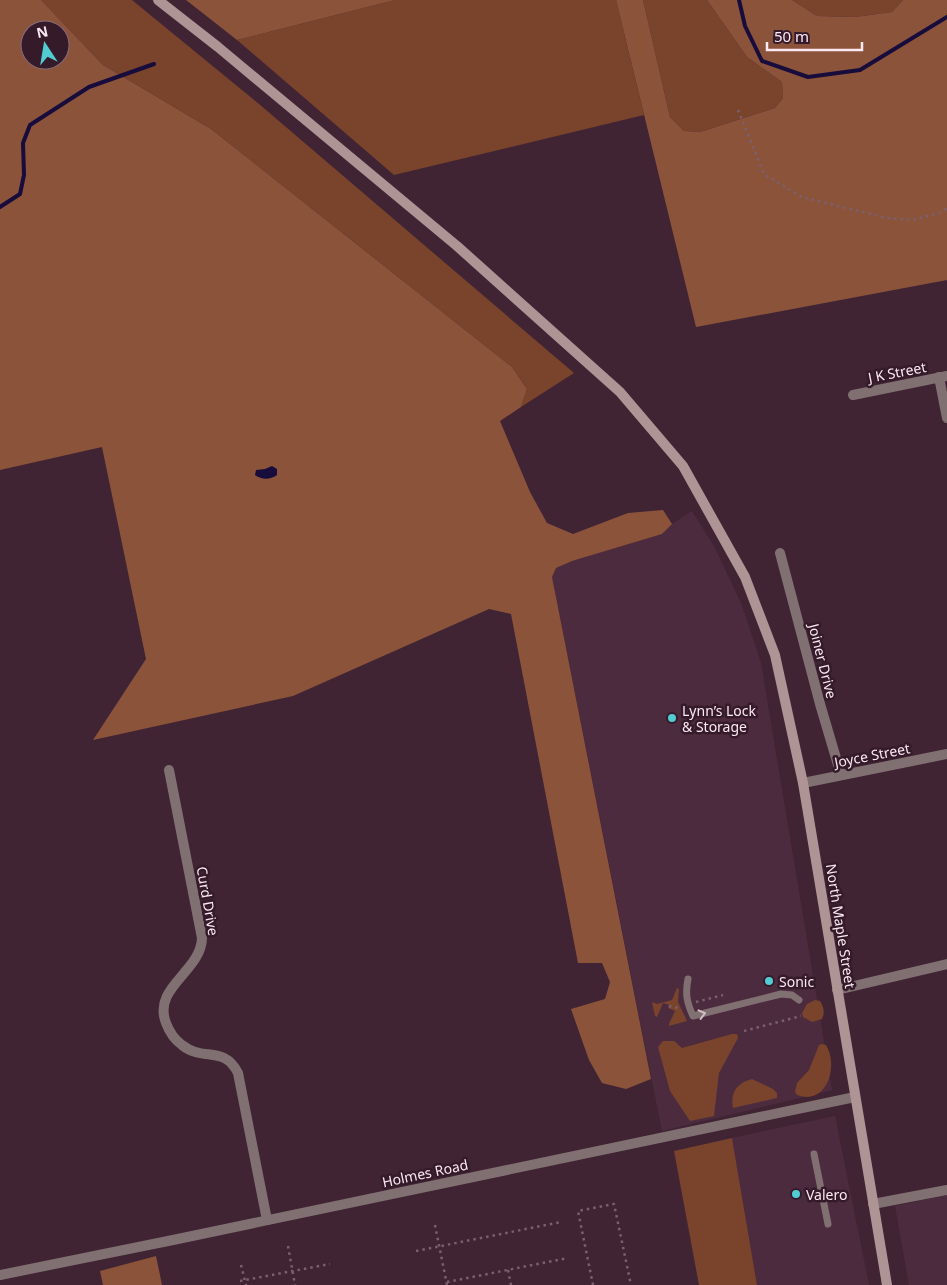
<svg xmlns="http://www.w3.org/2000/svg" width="947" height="1285" font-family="'Noto Sans',sans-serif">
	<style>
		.built { fill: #4d2b3f }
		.green { fill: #79432c }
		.forest { fill: #8c533b; fill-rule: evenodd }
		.water { fill: #170c3b }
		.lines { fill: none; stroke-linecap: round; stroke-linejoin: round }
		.stream { stroke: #170c3b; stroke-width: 4 }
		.path { stroke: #79606e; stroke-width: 2.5; stroke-dasharray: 2.5 4; stroke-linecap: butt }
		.lane { stroke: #817071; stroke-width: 7 }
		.street { stroke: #817071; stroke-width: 10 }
		.secondary { stroke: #af9496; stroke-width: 10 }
		.oneway { stroke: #d0bec5 }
		.poi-dot { fill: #51ccd2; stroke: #351b2a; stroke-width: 2 }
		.labels { text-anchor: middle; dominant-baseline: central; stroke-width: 5; stroke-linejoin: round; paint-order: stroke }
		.street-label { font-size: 14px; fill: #fbe8f2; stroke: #351b2a }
		.poi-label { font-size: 14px; fill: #fbe8f2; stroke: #351b2a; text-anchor: start }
	</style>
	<rect width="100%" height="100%" fill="#402434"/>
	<!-- built -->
	<g class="built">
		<path d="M 692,511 L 715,548 L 741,603 L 761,663 L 832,1090 L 662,1131 L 552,577 L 556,568 L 572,561 L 662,534 L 672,524 Z"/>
		<path d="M 835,1116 L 869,1285 L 757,1285 L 732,1138 Z"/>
		<path d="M 947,1195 L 947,1285 L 909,1285 L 895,1206 Z"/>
	</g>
	<!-- green -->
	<g class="green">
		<path d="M 41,0 L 132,0 L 259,104 L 574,373 L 521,407 L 527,389 L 512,367 L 211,129 L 103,65 Z"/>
		<path d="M 395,0 L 616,0 L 644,115 L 394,175 L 237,40 Z"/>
		<path d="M 643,0 L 707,0 L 747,57 L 782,82 L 783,98 L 775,108 L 700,132 L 684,131 L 670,117 Z"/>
		<path d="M 792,0 L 903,0 L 892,12 L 855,17 L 817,16 Z"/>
		<path d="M 677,988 L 679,989 L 678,1002 L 687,1021 L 669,1026 L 669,1024 L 675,1011 L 668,1008 L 669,1005 L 663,1003 L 657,1017 L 655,1016 L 652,1002 L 657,1004 L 672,1000 Z"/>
		<path d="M 815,1000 L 820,1001 C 824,1007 825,1013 822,1019 L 812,1022 L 803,1017 L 802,1013 L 807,1004 Z"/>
		<path d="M 732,1034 L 737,1034 L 738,1038 L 719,1073 L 714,1116 L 690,1121 L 670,1091 L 658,1047 L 663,1041 L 674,1041 L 682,1048 Z"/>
		<path d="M 822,1044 L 826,1045 C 839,1066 827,1106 797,1095 L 795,1092 L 797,1083 L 809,1070 L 819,1045 Z"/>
		<path d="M 752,1079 L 773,1089 L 777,1093 L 777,1098 L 733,1108 C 730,1092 737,1083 752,1079 Z"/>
		<path d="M 732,1138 L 757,1285 L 699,1285 L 674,1151 Z"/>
	</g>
	<!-- forest -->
	<g class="forest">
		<path d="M 0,0 L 41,0 L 103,65 L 211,129 L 512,367 L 527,389 L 521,407 L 500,421 L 530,492 L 547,523 L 573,534 L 628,513 L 663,510 L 672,524 L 662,534 L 572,561 L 556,568 L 552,577 L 651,1079 L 626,1089 L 602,1083 L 589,1060 L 571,1009 L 605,999 L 610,982 L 602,963 L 578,963 L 511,614 L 489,609 L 293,696 L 93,740 L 146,659 L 102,447 L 0,470 ZM 30,30 L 60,30 L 60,60 L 30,60 Z"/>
		<path d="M 186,0 L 395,0 L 237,40 Z"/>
		<path d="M 616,0 L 643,0 L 670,117 L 684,131 L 700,132 L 775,108 L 783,98 L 782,82 L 747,57 L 707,0 L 792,0 L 817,16 L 855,17 L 892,12 L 903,0 L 947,0 L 947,280 L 696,327 Z"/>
		<path d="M 156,1256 L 162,1285 L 103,1285 L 100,1271 Z"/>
	</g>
	<!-- water -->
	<path class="water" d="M 272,466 L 277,469 L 277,475 C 270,480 262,480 255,475 L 256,470 L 265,469 Z"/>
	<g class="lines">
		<!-- stream -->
		<g class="stream">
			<path d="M 739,0 L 745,26 L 762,61 L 808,77 L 860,70 L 947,17"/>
			<path d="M 0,207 L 20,194 L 24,175 L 23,143 L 30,125 L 89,87 L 154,64"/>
		</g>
		<!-- path -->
		<g class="path">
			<path d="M 738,110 L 764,174 L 802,197 L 887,218 L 913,220 L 939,213 L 947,208"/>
			<path d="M 696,1002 L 723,995"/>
			<path d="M 669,1006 L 675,1008 L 681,1006"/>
			<path d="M 744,1031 L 801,1016"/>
			<path d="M 435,1225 L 447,1285"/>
			<path d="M 288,1246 L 295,1285"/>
			<path d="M 416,1251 L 561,1222"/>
			<path d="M 241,1265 L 246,1285"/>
			<path d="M 508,1270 L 511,1285"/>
			<path d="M 240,1281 L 330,1264"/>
			<path d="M 447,1282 L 568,1258"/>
			<path d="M 593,1285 L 578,1211 L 614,1204 L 631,1285"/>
		</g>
		<!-- lane -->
		<g class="lane">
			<path d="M 688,979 C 685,994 687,1003 693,1016 L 781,994 L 792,995 L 799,1000"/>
			<path d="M 814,1154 L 828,1224"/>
		</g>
		<!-- street -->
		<g class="street">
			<path d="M 939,377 L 947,418"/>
			<path d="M 853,395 L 947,376"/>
			<path d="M 780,553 L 820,704 L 841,775"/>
			<path d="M 169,770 L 202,938 C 201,972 152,987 166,1023 C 169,1031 175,1040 182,1045 C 203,1062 224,1045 238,1073 L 267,1220"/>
			<path d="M 803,783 L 947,754"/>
			<path d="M 837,990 L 947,964"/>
			<path d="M 873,1204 L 947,1190"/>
			<path d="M 0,1275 L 173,1240 L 855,1097"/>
		</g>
		<!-- secondary -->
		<path class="secondary" d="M 158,0 L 218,47 L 457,246 L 620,392 L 683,466 L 745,577 L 775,655 L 803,783 L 887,1285"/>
	</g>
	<!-- one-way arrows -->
	<defs><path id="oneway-chevron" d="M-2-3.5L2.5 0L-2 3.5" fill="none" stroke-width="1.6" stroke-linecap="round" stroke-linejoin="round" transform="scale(1.25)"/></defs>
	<use class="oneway" href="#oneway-chevron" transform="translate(702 1014) rotate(-14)"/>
	<!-- markers -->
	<g class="poi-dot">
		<circle cx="672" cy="718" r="5"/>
		<circle cx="769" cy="981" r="5"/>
		<circle cx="796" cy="1194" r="5"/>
	</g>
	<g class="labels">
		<!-- street labels -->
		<g class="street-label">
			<text transform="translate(897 372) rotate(-11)">J K Street</text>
			<text transform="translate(823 661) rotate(76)">Joiner Drive</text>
			<text transform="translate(872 755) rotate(-11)">Joyce Street</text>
			<text transform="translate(208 901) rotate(80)">Curd Drive</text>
			<text transform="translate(841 926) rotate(81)">North Maple Street</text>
			<text transform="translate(425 1173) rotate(-12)">Holmes Road</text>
		</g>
		<!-- poi labels -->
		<g class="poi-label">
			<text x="682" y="710">Lynn’s Lock<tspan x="682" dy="16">&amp; Storage</tspan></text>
			<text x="779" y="981">Sonic</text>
			<text x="806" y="1194">Valero</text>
		</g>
	</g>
	<!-- north arrow -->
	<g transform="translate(45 45) rotate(348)"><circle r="24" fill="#351b2a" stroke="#846d7a"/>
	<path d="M0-4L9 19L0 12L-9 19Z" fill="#51ccd2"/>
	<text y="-8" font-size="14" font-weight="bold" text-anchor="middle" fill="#fbe8f2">N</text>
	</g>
	<!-- scale -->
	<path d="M767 42v8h95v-8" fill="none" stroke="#fbe8f2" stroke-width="2.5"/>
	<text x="774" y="42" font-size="15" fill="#fbe8f2" stroke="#351b2a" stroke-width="4" paint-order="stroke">50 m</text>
</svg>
